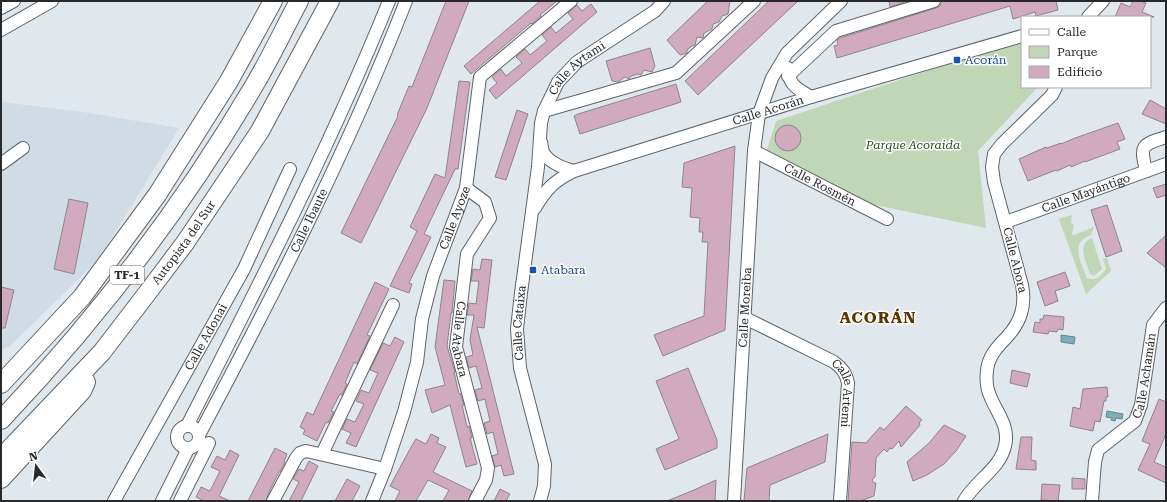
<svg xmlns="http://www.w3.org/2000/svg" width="1167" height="502" font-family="'Roboto Serif',serif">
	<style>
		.built { fill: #cfdbe5 }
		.green { fill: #bfd7b6 }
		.water { fill: #7daeb8; stroke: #63868e }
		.building { fill: #d2aabe; stroke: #8d8589 }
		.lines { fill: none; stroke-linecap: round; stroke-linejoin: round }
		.minor-casing { stroke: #5e6469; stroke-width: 14 }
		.highway-casing { stroke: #5e6469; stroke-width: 20 }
		.minor { stroke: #fff; stroke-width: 12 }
		.highway { stroke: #fff; stroke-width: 18 }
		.transit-dot { fill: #1a4fb4; stroke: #fff; stroke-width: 1.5 }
		.labels { text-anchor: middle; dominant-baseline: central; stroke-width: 3; stroke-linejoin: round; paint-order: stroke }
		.shield { fill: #fff; stroke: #68696b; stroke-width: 1 }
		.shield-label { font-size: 11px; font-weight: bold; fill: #27292b }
		.transit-label { font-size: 12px; fill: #164399; stroke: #fff; text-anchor: start }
		.street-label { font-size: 12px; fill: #27292b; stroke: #fff }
		.park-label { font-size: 12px; font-style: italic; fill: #2c4d1d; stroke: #fff }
		.district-label { font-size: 16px; font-weight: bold; letter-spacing: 1px; fill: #593500; stroke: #fff }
	</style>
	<rect width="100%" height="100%" fill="#e1e8ed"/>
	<!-- built -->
	<path class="built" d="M 1,102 L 83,112 L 179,128 L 99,259 L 10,346 L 1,350 Z"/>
	<!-- green -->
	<g class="green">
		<path d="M 1017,41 L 1022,42 L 1022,87 L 1038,87 L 978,151 L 986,228 L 875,205 L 766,153 L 776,121 Z"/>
		<path d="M 1072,215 L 1071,223 L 1074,225 L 1072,234 L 1074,235 L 1094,227 L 1091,235 C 1069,242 1081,262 1087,278 C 1097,282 1100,276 1106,269 L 1103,259 L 1107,258 L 1111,271 L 1086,294 L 1059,219 Z"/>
		<path d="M 1092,238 L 1102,269 L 1094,276 L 1090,274 C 1086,261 1076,245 1092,238 Z"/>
	</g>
	<!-- water -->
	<g class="water">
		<path d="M 1061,335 L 1075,337 L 1074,344 L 1061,342 Z"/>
		<path d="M 1107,411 L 1123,414 L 1122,419 L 1116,418 L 1115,421 L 1111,420 L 1112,418 L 1106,417 Z"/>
	</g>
	<!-- building -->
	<g class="building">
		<path d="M 446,1 L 469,1 L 427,108 L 361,243 L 341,233 L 398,116 L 397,115 L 409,86 L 412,87 Z"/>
		<path d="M 540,1 L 557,1 L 540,15 L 541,16 L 532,24 L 531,23 L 471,74 L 464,66 Z"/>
		<path d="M 708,1 L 730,1 L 728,14 L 722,16 L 719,22 L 713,24 L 712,29 L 704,33 L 703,38 L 697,37 L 695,45 L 692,46 L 687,50 L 687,53 L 680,55 L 667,40 Z"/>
		<path d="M 769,1 L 798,1 L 698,95 L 685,81 Z"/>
		<path d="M 889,1 L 908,1 L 890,7 Z"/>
		<path d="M 941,1 L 1056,1 L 1058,10 L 1036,16 L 1035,12 L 1013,19 L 1010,6 L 837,58 L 834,46 L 838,45 L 837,40 L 840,38 L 936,8 L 940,6 Z"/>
		<path d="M 1133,1 L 1141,1 L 1146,3 L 1142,12 L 1154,17 L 1115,17 L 1121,3 L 1130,7 Z"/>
		<path d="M 591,4 L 597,12 L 496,99 L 489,90 L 497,83 L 492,77 L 501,69 L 506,76 L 522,63 L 516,57 L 525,49 L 530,55 L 547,41 L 542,35 L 551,27 L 556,33 L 573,19 L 568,13 L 577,5 L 582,11 Z"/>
		<path d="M 650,48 L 655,66 L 652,72 L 644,70 L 641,75 L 638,74 L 631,76 L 629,79 L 625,77 L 618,82 L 612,81 L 606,61 Z"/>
		<path d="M 459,81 L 470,82 L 458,169 L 455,169 L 424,234 L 431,237 L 409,283 L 412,284 L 409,293 L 390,286 L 417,231 L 410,227 L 435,174 L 445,178 Z"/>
		<path d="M 676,84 L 681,102 L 580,134 L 574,116 L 578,114 Z"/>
		<path d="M 1150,100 L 1166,109 L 1166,124 L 1142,114 Z"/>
		<path d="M 517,110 L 528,114 L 506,180 L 495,177 Z"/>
		<path d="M 1118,123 L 1125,139 L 1117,142 L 1120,149 L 1085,162 L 1085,161 L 1071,167 L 1070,165 L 1057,171 L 1056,170 L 1028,181 L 1019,159 L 1046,147 L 1047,148 L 1061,143 L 1061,144 L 1075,138 Z"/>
		<circle cx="788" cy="138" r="13"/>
		<path d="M 735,146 L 725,330 L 663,356 L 654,335 L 704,316 L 708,242 L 702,242 L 703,232 L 699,232 L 700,218 L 690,217 L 692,188 L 682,187 L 684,163 Z"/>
		<path d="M 1166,184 L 1166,195 L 1157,198 L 1153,188 Z"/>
		<path d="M 69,199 L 88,203 L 74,274 L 54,269 Z"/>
		<path d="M 1107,205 L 1122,251 L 1106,257 L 1091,210 Z"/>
		<path d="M 1166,235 L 1166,268 L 1147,253 Z"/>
		<path d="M 482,259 L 492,260 L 484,328 L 477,327 L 514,474 L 504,476 L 501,465 L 495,467 L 492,456 L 498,454 L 493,432 L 487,434 L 484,423 L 490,421 L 485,399 L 478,401 L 475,390 L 482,388 L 476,366 L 469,368 L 466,357 L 473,355 L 470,340 L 474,315 L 467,315 L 469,303 L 476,304 L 479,281 L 471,281 L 473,269 L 480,270 Z"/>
		<path d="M 1065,272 L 1070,286 L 1055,291 L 1058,301 L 1045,306 L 1037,282 Z"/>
		<path d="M 444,280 L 455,281 L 452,313 L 451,313 L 447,346 L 455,372 L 454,372 L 459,394 L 460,393 L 464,405 L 462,405 L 467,427 L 469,426 L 472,438 L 470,438 L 477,464 L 466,467 L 450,405 L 432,413 L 425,390 L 445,385 L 435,347 Z"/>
		<path d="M 375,282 L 389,289 L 367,335 L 370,336 L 357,364 L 354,362 L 345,383 L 347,384 L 342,395 L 340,394 L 331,411 L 334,412 L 328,423 L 326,422 L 317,441 L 303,434 L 305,430 L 300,427 L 307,412 L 313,415 Z"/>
		<path d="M 1,287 L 14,290 L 5,328 L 1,328 Z"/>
		<path d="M 1044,315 L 1064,317 L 1063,330 L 1058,329 L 1057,332 L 1049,331 L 1048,334 L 1033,332 L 1035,322 L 1040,323 L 1040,319 L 1043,319 Z"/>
		<path d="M 395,337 L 404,342 L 356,447 L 346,443 L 351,433 L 342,429 L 347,419 L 355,422 L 364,404 L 356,401 L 361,390 L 369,393 L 378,373 L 370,370 L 383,343 L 390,346 Z"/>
		<path d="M 688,368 L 717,440 L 717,448 L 665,470 L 656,449 L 679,439 L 656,381 Z"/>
		<path d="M 1012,370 L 1030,374 L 1027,387 L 1010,383 Z"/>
		<path d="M 1107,387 L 1108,397 L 1106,397 L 1106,401 L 1104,401 L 1100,422 L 1095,421 L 1093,431 L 1070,426 L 1073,407 L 1080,409 L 1083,389 Z"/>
		<path d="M 1159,399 L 1166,402 L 1166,434 L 1154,462 L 1166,467 L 1166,483 L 1138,470 L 1150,444 L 1142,441 Z"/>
		<path d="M 906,406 L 922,420 L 919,423 L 920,425 L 901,447 L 899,441 L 892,449 L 890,448 L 887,452 L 884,449 L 876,458 L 875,477 L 872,480 L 874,483 L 876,483 L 874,496 L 860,501 L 848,501 L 852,442 L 866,443 L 880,427 L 884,430 Z"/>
		<path d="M 944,425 L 966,436 L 956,451 L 944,464 L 927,475 L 913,481 L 907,462 L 929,443 Z"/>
		<path d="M 431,434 L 439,438 L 437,443 L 446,447 L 433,472 L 472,491 L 468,501 L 443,501 L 449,490 L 428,480 L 416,501 L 395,501 L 400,491 L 390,486 L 410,449 L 416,439 L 426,444 Z"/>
		<path d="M 828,434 L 825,462 L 770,485 L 769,501 L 744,501 L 747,468 Z"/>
		<path d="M 1021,437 L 1032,437 L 1031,460 L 1036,461 L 1036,470 L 1016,469 Z"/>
		<path d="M 275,448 L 287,454 L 284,462 L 285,462 L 280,472 L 279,472 L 269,492 L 266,501 L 248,501 Z"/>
		<path d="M 230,450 L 239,455 L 219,496 L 230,501 L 204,501 L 196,497 L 201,487 L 210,491 L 220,471 L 211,467 L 217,456 L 225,460 Z"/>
		<path d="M 309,461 L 318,466 L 301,501 L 289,501 L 299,482 L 293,479 L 299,469 L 304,471 Z"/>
		<path d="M 1072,478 L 1085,479 L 1085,489 L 1072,489 Z"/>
		<path d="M 347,479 L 360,486 L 352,501 L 335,501 Z"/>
		<path d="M 716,480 L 715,501 L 667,501 L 694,490 Z"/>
		<path d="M 1042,484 L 1060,485 L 1058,501 L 1041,500 Z"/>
		<path d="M 500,489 L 510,494 L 506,501 L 494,501 Z"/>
	</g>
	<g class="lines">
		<defs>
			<g id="minor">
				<path d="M 1,8 L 14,1"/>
				<path d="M 1088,17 L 1103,1"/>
				<path d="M 1,30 L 52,1"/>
				<path d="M 788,68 C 788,85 798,89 811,97"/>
				<path d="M 788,76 L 836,31 L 934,1"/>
				<path d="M 544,111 L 676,73 L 754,1"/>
				<path d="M 541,142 C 542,145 542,149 543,152 C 549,163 563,168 574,171"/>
				<path id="s1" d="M 754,151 L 887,219"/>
				<path d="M 1,164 L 23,148"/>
				<path d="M 1146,171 C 1140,145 1141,145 1166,137"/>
				<path id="s2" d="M 466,188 L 485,202 L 490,218 L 467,254 L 456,347 L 488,468 L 486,480 L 475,501"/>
				<path id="s3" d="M 535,208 C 546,189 554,181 574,171 L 811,97 L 1022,36"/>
				<path id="s4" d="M 1006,222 L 1166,164"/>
				<path id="s5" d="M 745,318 L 834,362 C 842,368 846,373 848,383 L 840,501"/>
				<circle cx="188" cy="437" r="11"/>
				<path d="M 187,426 C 258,286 330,147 389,1"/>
				<path id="s6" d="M 199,435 C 274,294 348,150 406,1"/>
				<path d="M 322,454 L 393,305"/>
				<path id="s7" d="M 114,501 L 244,269 L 290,169"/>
				<path d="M 162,501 L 188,449"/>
				<path d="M 180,501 L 209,443"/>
				<path d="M 273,501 L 296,458 L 300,453 L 306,451 L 385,469"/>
				<path id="s8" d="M 372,501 L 385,469 L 404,412 L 417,362 L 422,319 L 433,276 L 466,188 L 480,77 L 571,1"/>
				<path id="s9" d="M 540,501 L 544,486 L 545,464 L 520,368 L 517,329 L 521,293 L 538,167 L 541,123 L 544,111 L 558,82 L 577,62 L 655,11 L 664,1"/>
				<path id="s10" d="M 734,501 L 754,151 L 759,114 L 772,78 L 787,53 L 841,1"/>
				<path d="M 964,501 C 975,481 1000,469 1005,446 C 1010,427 997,413 991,398 C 987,390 986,379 987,371 C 988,357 997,347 1006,338 C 1021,322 1026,306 1022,285 L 994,182 L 992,167 L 994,154 L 1002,144 L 1052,95 L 1056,87"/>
				<path id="s11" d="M 1092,501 L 1095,462 L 1098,450 L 1135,421 L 1141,405 L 1153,325 L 1166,308"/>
			</g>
			<g id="highway">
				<path d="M 1,384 L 82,297 L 157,195 L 229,81 L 273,1"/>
				<path d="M 1,420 C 98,318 184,205 255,84 C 271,57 284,29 299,1"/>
				<path id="s12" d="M 1,458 L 102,352 L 145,296 L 185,243 L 260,131 L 330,1"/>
				<path d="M 1,479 L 82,391 L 86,382"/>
			</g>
		</defs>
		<!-- minor casing -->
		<use href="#minor" class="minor-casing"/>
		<!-- highway casing -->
		<use href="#highway" class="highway-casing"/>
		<!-- minor -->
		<use href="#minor" class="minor"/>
		<!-- highway -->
		<use href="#highway" class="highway"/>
	</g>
	<!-- markers -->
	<g class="transit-dot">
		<rect x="953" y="56" width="8" height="8" rx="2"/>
		<rect x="529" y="266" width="8" height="8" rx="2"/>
	</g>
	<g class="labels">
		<!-- shield labels -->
		<rect class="shield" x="110" y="266" width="34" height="18" rx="3"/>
		<g class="shield-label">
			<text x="127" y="275">TF-1</text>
		</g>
		<!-- transit labels -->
		<g class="transit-label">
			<text x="965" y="60">Acorán</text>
			<text x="541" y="270">Atabara</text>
		</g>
		<!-- street labels -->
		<g class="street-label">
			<text stroke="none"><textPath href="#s9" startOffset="451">Calle Aytami</textPath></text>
			<text stroke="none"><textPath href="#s3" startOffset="258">Calle Acorán</textPath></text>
			<text stroke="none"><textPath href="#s1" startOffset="74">Calle Rosmén</textPath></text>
			<text stroke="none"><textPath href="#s4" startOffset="85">Calle Mayántigo</textPath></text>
			<text stroke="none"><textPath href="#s8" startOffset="296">Calle Ayoze</textPath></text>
			<text stroke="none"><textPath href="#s6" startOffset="241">Calle Ibaute</textPath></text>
			<text stroke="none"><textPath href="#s12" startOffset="283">Autopista del Sur</textPath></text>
			<text transform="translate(1015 260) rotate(76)">Calle Abora</text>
			<text stroke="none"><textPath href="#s10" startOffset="194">Calle Moreiba</textPath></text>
			<text stroke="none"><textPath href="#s9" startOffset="182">Calle Cataixa</textPath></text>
			<text stroke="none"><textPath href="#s7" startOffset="188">Calle Adonai</textPath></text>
			<text stroke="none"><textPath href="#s2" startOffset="169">Calle Atabara</textPath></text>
			<text stroke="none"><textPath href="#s11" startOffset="145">Calle Achamán</textPath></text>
			<text stroke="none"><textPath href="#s5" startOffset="134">Calle Artemi</textPath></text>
		</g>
		<!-- park labels -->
		<g class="park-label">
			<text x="913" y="145">Parque Acoraida</text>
		</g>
		<!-- district labels -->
		<g class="district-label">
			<text x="878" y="317">ACORÁN</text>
		</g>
	</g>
	<!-- border -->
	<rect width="1167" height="502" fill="none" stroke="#27292b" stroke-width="4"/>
	<!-- legend -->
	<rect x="1021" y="16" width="130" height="72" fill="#ffffff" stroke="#a9a9aa"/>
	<rect x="1029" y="29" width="20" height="6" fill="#ffffff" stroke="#a9a9aa"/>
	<text x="1057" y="36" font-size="12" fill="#27292b">Calle</text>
	<rect x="1029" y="46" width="20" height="12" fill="#bfd7b6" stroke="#a9a9aa"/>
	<text x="1057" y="56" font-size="12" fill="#27292b">Parque</text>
	<rect x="1029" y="66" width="20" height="12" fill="#d2aabe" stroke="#a9a9aa"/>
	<text x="1057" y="76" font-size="12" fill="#27292b">Edificio</text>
	<!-- north arrow -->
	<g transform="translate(36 466) rotate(345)" stroke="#ffffff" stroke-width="3" paint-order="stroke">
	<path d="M0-3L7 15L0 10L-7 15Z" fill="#27292b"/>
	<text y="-6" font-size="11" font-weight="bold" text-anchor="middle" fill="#27292b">N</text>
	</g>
</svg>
